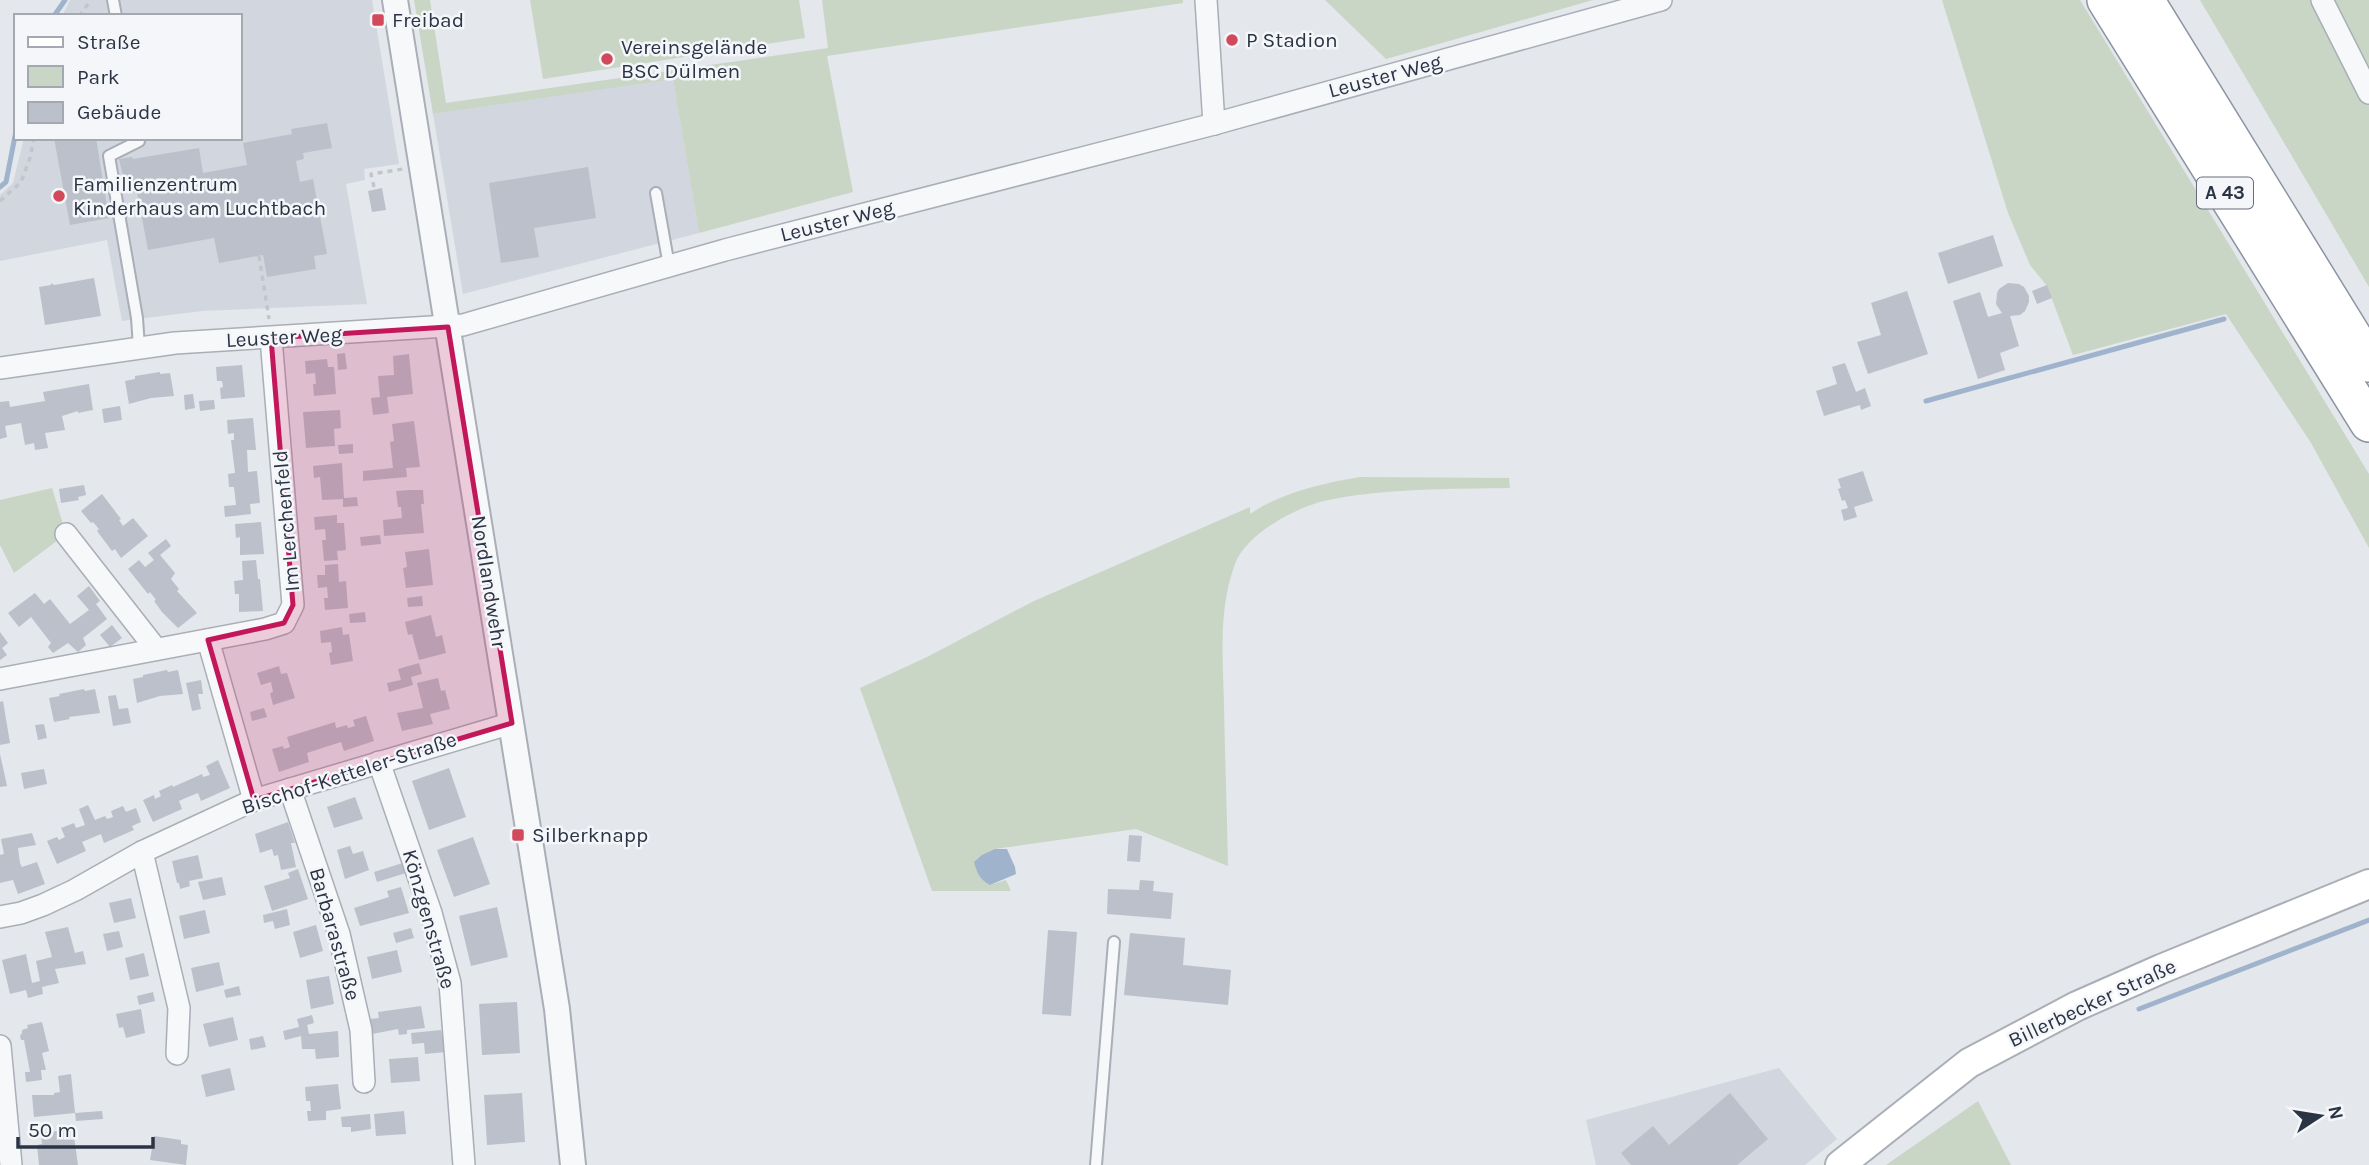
<svg xmlns="http://www.w3.org/2000/svg" width="2369" height="1165" font-family="Karla,sans-serif">
	<style>
		.built { fill: #d2d6de }
		.green { fill: #c9d6c5 }
		.water { fill: #9fb4cc }
		.lines { fill: none; stroke-linecap: round; stroke-linejoin: round }
		.stream { stroke: #9fb4cc; stroke-width: 5 }
		.building { fill: #bbc0ca }
		.service-casing { stroke: #a9aeb7; stroke-width: 14 }
		.minor-casing { stroke: #a9aeb7; stroke-width: 24 }
		.tertiary-casing { stroke: #a9aeb7; stroke-width: 28 }
		.secondary-casing { stroke: #a9aeb7; stroke-width: 32 }
		.motorway-casing { stroke: #8b94a3; stroke-width: 40 }
		.path { stroke: #c2c5cb; stroke-width: 3.5; stroke-dasharray: 5 5; stroke-linecap: butt }
		.service { stroke: #f7f8fa; stroke-width: 10 }
		.minor { stroke: #f7f8fa; stroke-width: 21 }
		.tertiary { stroke: #f7f8fa; stroke-width: 24 }
		.secondary { stroke: #fff; stroke-width: 28 }
		.motorway { stroke: #fff; stroke-width: 37 }
		.marked { fill: #c2185b; fill-opacity: 0.2; stroke: #c2185b; stroke-width: 5; stroke-linejoin: round }
		.poi-dot { fill: #d1495b; stroke: #f4f6f9; stroke-width: 2.5 }
		.labels { text-anchor: middle; dominant-baseline: central; stroke-width: 5; stroke-linejoin: round; paint-order: stroke }
		.shield { fill: #f4f6f9; stroke: #676e7b; stroke-width: 2 }
		.shield-label { font-size: 19px; font-weight: bold; fill: #2b3445 }
		.poi-label { font-size: 21px; fill: #2b3445; stroke: #f4f6f9; text-anchor: start }
		.street-label { font-size: 21px; fill: #2b3445; stroke: #f4f6f9 }
	</style>
	<rect width="100%" height="100%" fill="#e4e7ec"/>
	<!-- built -->
	<g class="built">
		<path d="M 70,0 L 372,0 L 399,164 L 364,169 L 365,180 L 346,184 L 367,304 L 202,311 L 122,321 L 107,240 L 0,261 L 0,195 L 13,183 L 24,138 L 240,138 L 240,16 L 62,16 Z"/>
		<path d="M 673,78 L 699,233 L 463,294 L 433,114 Z"/>
		<path d="M 1779,1068 L 1837,1139 L 1805,1165 L 1596,1165 L 1586,1120 Z"/>
	</g>
	<!-- green -->
	<g class="green">
		<path d="M 414,0 L 430,0 L 446,103 L 828,48 L 822,0 L 1183,0 L 1183,3 L 827,56 L 853,192 L 699,233 L 673,79 L 433,114 Z"/>
		<path d="M 530,0 L 799,0 L 805,38 L 543,79 Z"/>
		<path d="M 1325,0 L 1593,0 L 1386,59 Z"/>
		<path d="M 1942,0 L 2080,0 L 2369,474 L 2369,548 L 2311,443 L 2226,314 L 2073,355 L 2047,286 L 2030,265 L 2008,213 Z"/>
		<path d="M 2200,0 L 2369,0 L 2369,288 L 2369,287 Z"/>
		<path d="M 1360,477 L 1509,478 L 1510,488 C 1452,489 1381,488 1324,501 C 1295,508 1246,534 1235,564 C 1218,609 1223,658 1224,706 C 1225,759 1227,812 1228,866 L 1136,829 L 995,849 L 990,885 L 1006,880 L 1011,891 L 932,891 L 860,688 L 927,657 L 1034,601 L 1250,507 L 1250,514 C 1281,493 1323,483 1360,477 Z"/>
		<path d="M 52,488 L 66,534 L 14,573 L 0,545 L 0,500 Z"/>
		<path d="M 1978,1101 L 2011,1165 L 1886,1165 Z"/>
	</g>
	<!-- water -->
	<path class="water" d="M 995,849 L 1007,849 L 1015,867 L 1016,874 L 990,885 C 980,880 977,873 974,862 L 982,855 Z"/>
	<g class="lines">
		<!-- stream -->
		<g class="stream">
			<path d="M 54,16 L 65,0"/>
			<path d="M 0,187 L 6,182 L 16,131"/>
			<path d="M 1926,401 L 2224,319"/>
			<path d="M 2139,1009 L 2369,920"/>
		</g>
	</g>
	<!-- building -->
	<g class="building">
		<path d="M 327,123 L 332,148 L 303,153 L 304,159 L 296,161 L 300,182 L 313,179 L 327,254 L 314,256 L 316,269 L 267,277 L 263,255 L 219,263 L 214,238 L 148,250 L 137,192 L 127,193 L 119,159 L 132,157 L 133,159 L 199,148 L 203,173 L 247,165 L 243,143 L 292,134 L 291,129 Z"/>
		<path d="M 54,138 L 96,138 L 109,218 L 70,225 Z"/>
		<path d="M 588,167 L 596,218 L 534,228 L 539,257 L 501,263 L 489,183 Z"/>
		<path d="M 382,188 L 386,210 L 372,212 L 368,191 Z"/>
		<path d="M 1993,235 L 2003,266 L 1948,284 L 1938,253 Z"/>
		<path d="M 94,278 L 101,316 L 45,325 L 39,287 L 51,285 L 51,283 L 54,285 Z"/>
		<path d="M 2008,283 L 2019,284 L 2024,287 L 2029,296 L 2029,302 L 2025,311 L 2020,315 L 2010,316 L 2019,346 L 2000,353 L 2005,370 L 1978,379 L 1953,301 L 1980,292 L 1988,317 L 2002,313 L 1996,304 L 1997,293 L 1999,289 Z"/>
		<path d="M 2047,285 L 2052,298 L 2037,304 L 2032,291 Z"/>
		<path d="M 1907,291 L 1928,354 L 1868,374 L 1857,342 L 1881,335 L 1871,303 Z"/>
		<path d="M 345,353 L 347,369 L 338,370 L 337,354 Z"/>
		<path d="M 409,354 L 413,394 L 387,397 L 389,413 L 373,415 L 371,398 L 380,397 L 378,376 L 394,375 L 393,356 Z"/>
		<path d="M 327,359 L 328,367 L 334,367 L 336,394 L 314,396 L 313,384 L 316,384 L 315,373 L 306,374 L 305,361 Z"/>
		<path d="M 1845,363 L 1856,392 L 1865,388 L 1871,406 L 1861,410 L 1860,405 L 1824,416 L 1816,391 L 1837,384 L 1832,367 Z"/>
		<path d="M 242,365 L 245,397 L 221,399 L 220,388 L 223,387 L 222,381 L 217,381 L 216,367 Z"/>
		<path d="M 160,372 L 160,374 L 170,373 L 174,396 L 151,398 L 129,404 L 125,381 L 135,379 L 135,376 Z"/>
		<path d="M 89,384 L 93,410 L 78,413 L 78,411 L 62,416 L 65,430 L 45,433 L 48,448 L 35,450 L 34,443 L 25,445 L 21,423 L 5,426 L 7,437 L 0,439 L 0,402 L 9,401 L 10,407 L 45,401 L 43,392 Z"/>
		<path d="M 193,394 L 195,408 L 185,410 L 184,395 Z"/>
		<path d="M 214,400 L 215,409 L 200,411 L 199,401 Z"/>
		<path d="M 120,406 L 122,420 L 104,423 L 102,409 Z"/>
		<path d="M 340,410 L 341,428 L 334,429 L 335,446 L 306,448 L 303,412 Z"/>
		<path d="M 253,418 L 256,450 L 247,450 L 248,472 L 257,471 L 260,503 L 250,504 L 251,514 L 225,517 L 224,506 L 236,505 L 234,487 L 229,487 L 228,474 L 235,473 L 231,440 L 234,440 L 234,433 L 228,434 L 227,420 Z"/>
		<path d="M 414,421 L 420,467 L 406,468 L 407,477 L 363,481 L 363,471 L 393,468 L 390,442 L 394,441 L 392,424 Z"/>
		<path d="M 353,444 L 353,453 L 339,454 L 338,445 Z"/>
		<path d="M 342,463 L 344,498 L 357,497 L 358,506 L 343,507 L 343,499 L 322,500 L 320,477 L 314,478 L 313,466 Z"/>
		<path d="M 1863,471 L 1873,501 L 1854,507 L 1857,517 L 1844,521 L 1841,510 L 1848,508 L 1845,500 L 1842,501 L 1838,489 L 1841,488 L 1838,479 Z"/>
		<path d="M 84,485 L 86,495 L 78,497 L 79,500 L 61,503 L 59,489 Z"/>
		<path d="M 410,490 L 423,490 L 424,504 L 421,504 L 424,533 L 384,536 L 383,520 L 402,518 L 401,507 L 398,507 L 396,491 Z"/>
		<path d="M 102,494 L 121,519 L 119,520 L 123,526 L 133,518 L 148,536 L 121,558 L 115,549 L 112,551 L 97,531 L 99,529 L 93,522 L 91,523 L 81,511 Z"/>
		<path d="M 337,515 L 337,523 L 344,523 L 346,550 L 337,551 L 338,560 L 324,561 L 322,540 L 326,540 L 325,529 L 315,530 L 314,517 Z"/>
		<path d="M 261,522 L 264,554 L 240,555 L 240,537 L 236,538 L 235,524 Z"/>
		<path d="M 380,535 L 381,544 L 361,546 L 360,537 Z"/>
		<path d="M 166,539 L 171,546 L 160,555 L 175,573 L 171,579 L 179,589 L 177,591 L 197,613 L 178,628 L 162,612 L 154,601 L 156,600 L 150,592 L 148,594 L 128,569 L 139,560 L 145,567 L 154,560 L 148,553 Z"/>
		<path d="M 429,549 L 433,585 L 406,588 L 403,568 L 407,567 L 405,552 Z"/>
		<path d="M 256,560 L 258,579 L 260,579 L 263,611 L 239,612 L 239,594 L 235,594 L 234,581 L 243,580 L 242,561 Z"/>
		<path d="M 338,564 L 339,582 L 346,581 L 348,608 L 325,610 L 324,598 L 328,598 L 327,587 L 318,588 L 317,575 L 325,575 L 325,565 Z"/>
		<path d="M 89,586 L 100,601 L 96,604 L 107,619 L 83,638 L 86,645 L 78,652 L 68,643 L 53,653 L 48,647 L 51,643 L 31,617 L 19,627 L 8,613 L 35,593 L 44,604 L 50,599 L 70,624 L 89,610 L 77,596 Z"/>
		<path d="M 422,596 L 423,606 L 408,607 L 407,598 Z"/>
		<path d="M 365,612 L 366,622 L 350,623 L 349,614 Z"/>
		<path d="M 431,615 L 436,637 L 442,635 L 446,653 L 419,660 L 412,634 L 408,635 L 405,622 Z"/>
		<path d="M 112,625 L 122,638 L 110,647 L 100,635 Z"/>
		<path d="M 342,627 L 343,635 L 349,634 L 353,661 L 331,665 L 329,653 L 332,652 L 331,642 L 321,643 L 320,631 Z"/>
		<path d="M 0,632 L 8,643 L 2,648 L 7,655 L 0,660 Z"/>
		<path d="M 419,663 L 422,674 L 411,677 L 413,685 L 389,692 L 387,683 L 401,680 L 398,669 Z"/>
		<path d="M 279,666 L 281,674 L 287,673 L 295,698 L 273,705 L 270,693 L 273,692 L 271,682 L 261,685 L 257,673 Z"/>
		<path d="M 167,670 L 168,672 L 178,670 L 183,694 L 160,696 L 137,703 L 133,679 L 143,677 L 143,675 Z"/>
		<path d="M 438,678 L 441,691 L 445,690 L 450,709 L 430,714 L 433,724 L 402,731 L 397,713 L 423,708 L 417,683 Z"/>
		<path d="M 201,680 L 203,694 L 198,694 L 201,709 L 192,711 L 186,683 Z"/>
		<path d="M 84,689 L 85,691 L 95,689 L 100,713 L 69,717 L 70,719 L 54,722 L 49,698 L 60,696 L 59,694 Z"/>
		<path d="M 116,695 L 119,709 L 128,708 L 131,723 L 113,726 L 108,696 Z"/>
		<path d="M 3,701 L 10,743 L 0,745 L 0,702 Z"/>
		<path d="M 264,708 L 267,717 L 252,721 L 250,712 Z"/>
		<path d="M 366,716 L 374,741 L 344,751 L 341,742 L 307,753 L 309,762 L 279,772 L 272,749 L 283,746 L 284,749 L 290,747 L 287,737 L 335,722 L 336,728 L 347,725 L 348,728 L 355,726 L 353,720 Z"/>
		<path d="M 44,724 L 47,738 L 38,740 L 35,725 Z"/>
		<path d="M 0,754 L 7,786 L 0,787 Z"/>
		<path d="M 218,760 L 230,788 L 201,801 L 198,793 L 188,797 L 179,801 L 182,809 L 153,822 L 143,800 L 154,795 L 155,799 L 161,796 L 159,791 L 172,785 L 173,787 L 202,774 L 203,777 L 210,775 L 206,766 Z"/>
		<path d="M 449,768 L 466,817 L 429,830 L 412,781 Z"/>
		<path d="M 44,769 L 47,784 L 24,789 L 21,773 Z"/>
		<path d="M 355,797 L 363,819 L 334,828 L 327,807 Z"/>
		<path d="M 88,805 L 95,820 L 105,816 L 107,819 L 113,817 L 111,811 L 123,806 L 126,812 L 136,808 L 141,822 L 132,826 L 134,830 L 104,843 L 101,834 L 82,842 L 86,851 L 57,864 L 47,841 L 57,837 L 59,840 L 65,837 L 61,828 L 74,823 L 76,828 L 85,825 L 79,809 Z"/>
		<path d="M 288,822 L 295,843 L 291,843 L 296,867 L 281,870 L 278,855 L 274,856 L 272,849 L 260,853 L 255,834 Z"/>
		<path d="M 32,833 L 36,845 L 18,848 L 20,863 L 22,867 L 37,862 L 45,884 L 18,894 L 13,880 L 0,883 L 0,855 L 4,854 L 1,839 Z"/>
		<path d="M 1129,835 L 1142,836 L 1140,862 L 1127,861 Z"/>
		<path d="M 473,837 L 490,884 L 454,897 L 437,850 Z"/>
		<path d="M 350,846 L 353,854 L 363,851 L 369,870 L 345,879 L 337,850 Z"/>
		<path d="M 198,855 L 203,878 L 189,881 L 190,886 L 180,889 L 179,883 L 177,883 L 172,861 Z"/>
		<path d="M 406,862 L 409,872 L 377,882 L 374,872 Z"/>
		<path d="M 298,869 L 308,899 L 272,911 L 264,886 L 290,878 L 288,873 Z"/>
		<path d="M 222,877 L 226,895 L 203,900 L 198,882 Z"/>
		<path d="M 1140,880 L 1154,881 L 1153,891 L 1173,893 L 1171,919 L 1107,914 L 1108,889 L 1139,890 Z"/>
		<path d="M 401,887 L 409,913 L 360,926 L 354,908 L 389,897 L 387,891 Z"/>
		<path d="M 131,898 L 136,918 L 114,923 L 109,903 Z"/>
		<path d="M 497,907 L 508,957 L 471,966 L 459,916 Z"/>
		<path d="M 287,909 L 290,925 L 275,929 L 273,921 L 264,923 L 263,915 Z"/>
		<path d="M 205,910 L 210,933 L 184,939 L 179,916 Z"/>
		<path d="M 316,925 L 323,951 L 300,958 L 293,932 Z"/>
		<path d="M 68,927 L 75,953 L 83,951 L 86,964 L 55,969 L 59,983 L 42,987 L 43,994 L 28,998 L 26,990 L 10,994 L 2,960 L 26,954 L 32,983 L 40,981 L 36,961 L 52,957 L 45,932 Z"/>
		<path d="M 411,928 L 414,938 L 396,943 L 393,933 Z"/>
		<path d="M 1048,930 L 1077,932 L 1071,1016 L 1042,1014 Z"/>
		<path d="M 119,931 L 123,947 L 107,951 L 103,934 Z"/>
		<path d="M 1130,933 L 1185,938 L 1183,965 L 1231,970 L 1228,1005 L 1124,995 Z"/>
		<path d="M 397,950 L 402,972 L 372,979 L 367,957 Z"/>
		<path d="M 144,953 L 149,976 L 130,980 L 125,958 Z"/>
		<path d="M 219,962 L 224,985 L 196,992 L 191,968 Z"/>
		<path d="M 329,976 L 334,1004 L 311,1009 L 306,980 Z"/>
		<path d="M 239,986 L 241,995 L 226,998 L 224,990 Z"/>
		<path d="M 153,992 L 155,1001 L 139,1005 L 137,996 Z"/>
		<path d="M 517,1002 L 520,1053 L 482,1055 L 479,1004 Z"/>
		<path d="M 421,1006 L 425,1028 L 407,1030 L 407,1034 L 399,1035 L 398,1029 L 372,1034 L 370,1019 L 379,1018 L 378,1012 Z"/>
		<path d="M 141,1009 L 145,1033 L 126,1038 L 123,1027 L 119,1028 L 116,1014 Z"/>
		<path d="M 312,1015 L 314,1023 L 307,1025 L 309,1034 L 338,1031 L 339,1057 L 316,1059 L 315,1049 L 302,1049 L 301,1036 L 285,1040 L 283,1031 L 299,1027 L 297,1019 Z"/>
		<path d="M 233,1017 L 238,1040 L 209,1047 L 203,1024 Z"/>
		<path d="M 42,1022 L 49,1051 L 42,1053 L 46,1070 L 41,1070 L 42,1080 L 26,1082 L 25,1072 L 30,1072 L 24,1040 L 21,1040 L 20,1036 L 22,1033 L 22,1030 L 28,1028 L 27,1025 Z"/>
		<path d="M 441,1030 L 446,1052 L 425,1054 L 424,1043 L 412,1044 L 411,1033 Z"/>
		<path d="M 263,1036 L 266,1047 L 251,1050 L 249,1039 Z"/>
		<path d="M 418,1057 L 420,1081 L 391,1083 L 389,1059 Z"/>
		<path d="M 230,1068 L 235,1090 L 206,1097 L 201,1075 Z"/>
		<path d="M 71,1074 L 75,1113 L 102,1111 L 103,1119 L 76,1121 L 75,1113 L 34,1117 L 32,1095 L 54,1095 L 54,1093 L 60,1092 L 58,1076 Z"/>
		<path d="M 338,1084 L 341,1109 L 326,1111 L 326,1120 L 308,1121 L 307,1111 L 311,1111 L 310,1101 L 306,1101 L 305,1087 Z"/>
		<path d="M 522,1093 L 525,1142 L 487,1145 L 484,1095 Z"/>
		<path d="M 1730,1093 L 1768,1139 L 1737,1165 L 1631,1165 L 1621,1153 L 1653,1126 L 1669,1145 Z"/>
		<path d="M 404,1111 L 406,1134 L 376,1136 L 374,1114 Z"/>
		<path d="M 370,1114 L 371,1129 L 351,1132 L 351,1127 L 342,1127 L 341,1117 Z"/>
		<path d="M 73,1129 L 78,1165 L 39,1165 L 37,1145 L 42,1144 L 41,1133 Z"/>
		<path d="M 154,1136 L 181,1140 L 181,1144 L 188,1145 L 186,1165 L 150,1160 Z"/>
	</g>
	<g class="lines">
		<defs>
			<g id="service">
				<path d="M 113,0 L 116,16"/>
				<path d="M 139,138 L 139,141 L 109,156 L 137,318 L 139,347"/>
				<path d="M 656,193 L 669,266"/>
				<path d="M 1096,1165 L 1114,942"/>
			</g>
			<g id="minor">
				<path d="M 1206,0 L 1214,124"/>
				<path d="M 2322,0 L 2369,93"/>
				<path d="M 0,368 L 175,343 L 463,325 L 725,250 L 1214,124 L 1661,0"/>
				<path d="M 66,534 L 156,649"/>
				<path d="M 208,640 L 254,800"/>
				<path d="M 0,679 L 265,629 L 284,623 L 293,605 L 271,338"/>
				<path d="M 379,762 L 431,913 L 450,983 L 464,1165"/>
				<path d="M 290,789 L 339,934 L 361,1030 L 364,1082"/>
				<path d="M 142,852 L 179,1008 L 177,1054"/>
				<path d="M 0,917 L 21,913 L 43,905 L 75,890 L 142,852 L 254,800 L 512,723"/>
				<path d="M 0,1046 L 11,1165"/>
			</g>
			<path id="tertiary" d="M 395,0 L 557,1009 L 573,1165"/>
			<path id="secondary" d="M 1840,1165 L 1969,1063 L 2077,1006 L 2161,969 L 2369,884"/>
			<g id="motorway">
				<path d="M 2106,0 L 2369,423"/>
				<path d="M 2145,0 L 2369,363"/>
			</g>
		</defs>
		<!-- service casing -->
		<use href="#service" class="service-casing"/>
		<!-- minor casing -->
		<use href="#minor" class="minor-casing"/>
		<!-- tertiary casing -->
		<use href="#tertiary" class="tertiary-casing"/>
		<!-- secondary casing -->
		<use href="#secondary" class="secondary-casing"/>
		<!-- motorway casing -->
		<use href="#motorway" class="motorway-casing"/>
		<!-- path -->
		<g class="path">
			<path d="M 79,16 L 91,0"/>
			<path d="M 374,187 L 371,174 L 403,169"/>
			<path d="M 0,201 L 21,182 L 30,158 L 34,138"/>
			<path d="M 259,256 L 269,319"/>
		</g>
		<!-- service -->
		<use href="#service" class="service"/>
		<!-- minor -->
		<use href="#minor" class="minor"/>
		<!-- tertiary -->
		<use href="#tertiary" class="tertiary"/>
		<!-- secondary -->
		<use href="#secondary" class="secondary"/>
		<!-- motorway -->
		<use href="#motorway" class="motorway"/>
	</g>
	<!-- marked area -->
	<path class="marked" d="M 448,327 L 512,723 L 254,800 L 208,640 L 284,623 L 293,605 L 271,338 Z"/>
	<!-- markers -->
	<g class="poi-dot">
		<rect x="371" y="13" width="14" height="14" rx="3.5"/>
		<circle cx="1232" cy="40" r="7"/>
		<circle cx="607" cy="59" r="7"/>
		<circle cx="59" cy="196" r="7"/>
		<rect x="511" y="828" width="14" height="14" rx="3.5"/>
	</g>
	<g class="labels">
		<!-- shield labels -->
		<rect class="shield" x="2197" y="177.5" width="56" height="31" rx="5"/>
		<g class="shield-label">
			<text x="2225" y="193">A 43</text>
		</g>
		<!-- poi labels -->
		<g class="poi-label">
			<text x="392" y="20">Freibad</text>
			<text x="1246" y="40">P Stadion</text>
			<text x="621" y="47">Vereinsgelände<tspan x="621" dy="24">BSC Dülmen</tspan></text>
			<text x="73" y="184">Familienzentrum<tspan x="73" dy="24">Kinderhaus am Luchtbach</tspan></text>
			<text x="532" y="835">Silberknapp</text>
		</g>
		<!-- street labels -->
		<g class="street-label">
			<text transform="translate(1385 76) rotate(-15)">Leuster Weg</text>
			<text transform="translate(837 221) rotate(-14)">Leuster Weg</text>
			<text transform="translate(284 337) rotate(-3)">Leuster Weg</text>
			<text transform="translate(286 521) rotate(-95)">Im Lerchenfeld</text>
			<text transform="translate(489 582) rotate(81)">Nordlandwehr</text>
			<text transform="translate(349 773) rotate(-18)">Bischof-Ketteler-Straße</text>
			<text transform="translate(429 919) rotate(74)">Könzgenstraße</text>
			<text transform="translate(335 934) rotate(74)">Barbarastraße</text>
			<text transform="translate(2092 1003) rotate(-25)">Billerbecker Straße</text>
		</g>
	</g>
	<!-- legend -->
	<rect x="14" y="14" width="228" height="126" fill="#f4f6f9" stroke="#a4a8b1" stroke-width="2"/>
	<rect x="28" y="37" width="35" height="10" fill="#ffffff" stroke="#a4a8b1" stroke-width="2"/>
	<text x="77" y="49" font-size="21" fill="#2b3445">Straße</text>
	<rect x="28" y="66" width="35" height="21" fill="#c9d6c5" stroke="#a4a8b1" stroke-width="2"/>
	<text x="77" y="84" font-size="21" fill="#2b3445">Park</text>
	<rect x="28" y="102" width="35" height="21" fill="#bbc0ca" stroke="#a4a8b1" stroke-width="2"/>
	<text x="77" y="119" font-size="21" fill="#2b3445">Gebäude</text>
	<!-- north arrow -->
	<g transform="translate(2320 1116) rotate(78)" stroke="#f4f6f9" stroke-width="5" paint-order="stroke">
	<path d="M0-5L12 26L0 18L-12 26Z" fill="#2b3445"/>
	<text y="-10" font-size="19" font-weight="bold" text-anchor="middle" fill="#2b3445">N</text>
	</g>
	<!-- scale -->
	<path d="M18 1137v10h135v-10" fill="none" stroke="#2b3445" stroke-width="3.5"/>
	<text x="28" y="1137" font-size="21" fill="#2b3445" stroke="#f4f6f9" stroke-width="5" paint-order="stroke">50 m</text>
</svg>
